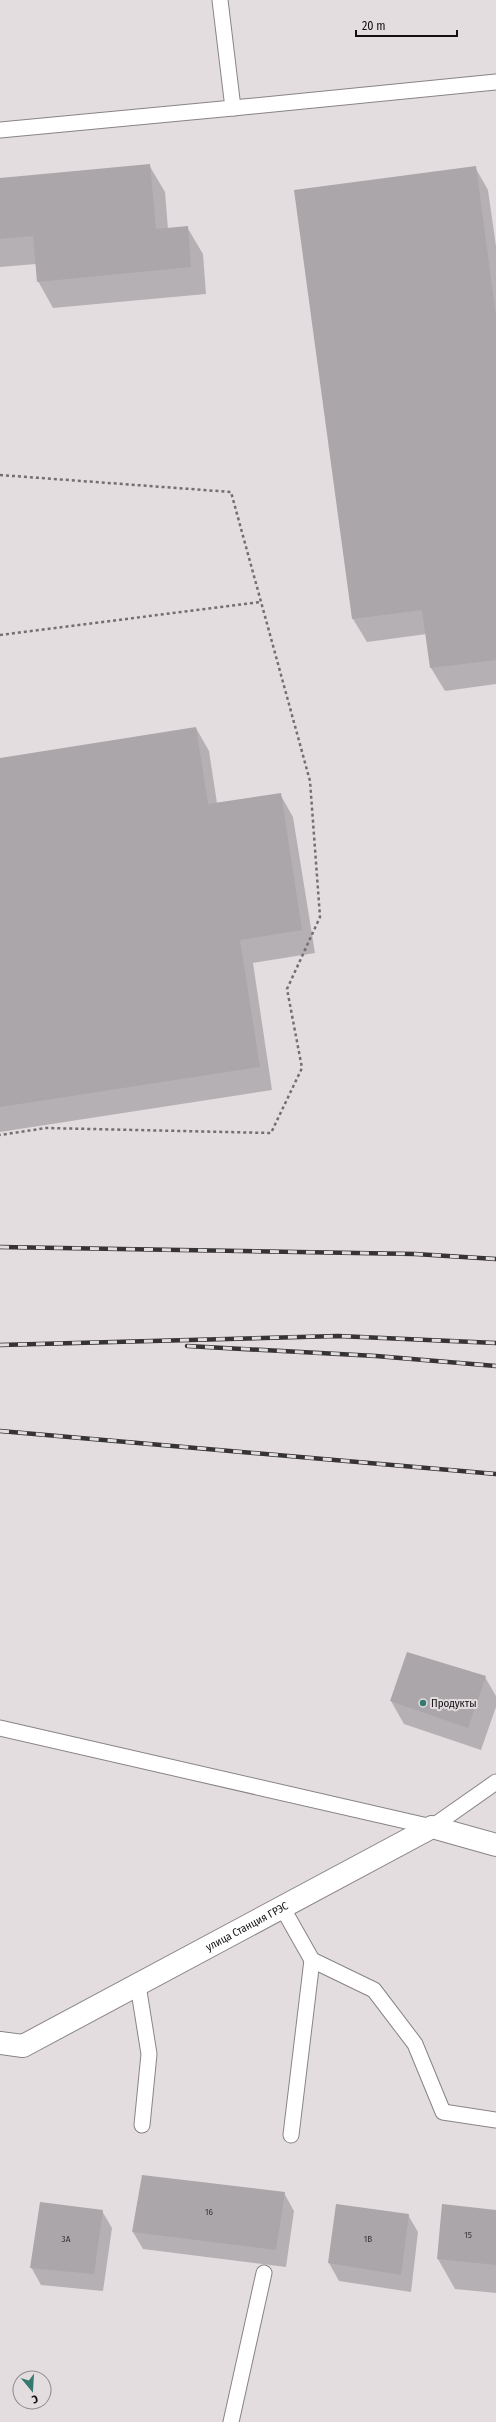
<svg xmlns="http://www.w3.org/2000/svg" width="496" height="2422" font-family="'Fira Sans Condensed',sans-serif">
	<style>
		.shadow { fill: #0003 }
		.building { fill: #aba6a9 }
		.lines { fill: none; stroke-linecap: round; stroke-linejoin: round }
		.service-casing { stroke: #898387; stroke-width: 17 }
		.minor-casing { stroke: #898387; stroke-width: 24 }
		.path { stroke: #726f70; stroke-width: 2.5; stroke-dasharray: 3 3; stroke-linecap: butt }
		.service { stroke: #fff; stroke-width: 15 }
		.minor { stroke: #fff; stroke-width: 22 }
		.rail-casing { stroke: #363334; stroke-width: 4.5 }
		.rail { stroke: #e3dde0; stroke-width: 3; stroke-dasharray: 9; stroke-linecap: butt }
		.poi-dot { fill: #347a6f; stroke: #e3dde0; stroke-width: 1.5 }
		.labels { text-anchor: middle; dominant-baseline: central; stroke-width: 4; stroke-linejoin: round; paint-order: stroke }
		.number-label { font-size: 9px; fill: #383637 }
		.poi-label { font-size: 11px; fill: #121011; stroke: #e3dde0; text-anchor: start }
		.street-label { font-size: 11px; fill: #121011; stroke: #e3dde0 }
	</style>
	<rect width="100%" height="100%" fill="#e3dde0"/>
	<!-- shadow -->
	<g class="shadow">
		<path d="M 149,165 L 165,192 L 168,229 L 187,227 L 203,254 L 206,294 L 53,308 L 38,281 L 36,264 L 0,267 L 0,179 Z"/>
		<path d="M 475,167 L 488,190 L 496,246 L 496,684 L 445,691 L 431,668 L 427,634 L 367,642 L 353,619 L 295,191 Z"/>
		<path d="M 196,728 L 209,751 L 217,803 L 280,794 L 293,817 L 315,953 L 253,963 L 272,1090 L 0,1132 L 0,759 Z"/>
		<path d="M 485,1677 L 496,1696 L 496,1707 L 481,1750 L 404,1724 L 391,1701 Z"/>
		<path d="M 284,2193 L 294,2211 L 286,2267 L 143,2249 L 133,2232 Z"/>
		<path d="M 102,2211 L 112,2228 L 103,2291 L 41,2285 L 31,2267 Z"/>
		<path d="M 496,2211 L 496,2293 L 455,2289 L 438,2259 Z"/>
		<path d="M 408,2215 L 418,2232 L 411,2292 L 339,2281 L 329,2263 Z"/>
	</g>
	<!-- building -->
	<g class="building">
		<path d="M 150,164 L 156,229 L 188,226 L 191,267 L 37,282 L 33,236 L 0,239 L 0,178 Z"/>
		<path d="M 476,166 L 496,316 L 496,660 L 430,668 L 422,610 L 352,619 L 294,190 Z"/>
		<path d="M 196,727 L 208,804 L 281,793 L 302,930 L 240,940 L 260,1067 L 0,1107 L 0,758 Z"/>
		<path d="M 407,1652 L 486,1676 L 468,1728 L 390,1701 Z"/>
		<path d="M 142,2175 L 285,2192 L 276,2250 L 132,2232 Z"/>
		<path d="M 40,2202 L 103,2210 L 94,2274 L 30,2268 Z"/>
		<path d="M 336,2204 L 409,2214 L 401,2275 L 328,2263 Z"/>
		<path d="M 442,2204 L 496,2210 L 496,2265 L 437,2259 Z"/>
	</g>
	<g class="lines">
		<defs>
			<g id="service">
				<path d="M 233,108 L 496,82"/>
				<path d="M 0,130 L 233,108 L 220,0"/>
				<path d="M 0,1728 L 432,1827 L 496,1782"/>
				<path d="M 282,1907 L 312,1960 L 374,1990 L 415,2044 L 443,2112 L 496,2120"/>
				<path d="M 138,1985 L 149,2054 L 142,2125"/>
				<path d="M 291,2135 L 312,1960"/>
				<path d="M 231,2422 L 264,2273"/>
			</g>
			<g id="minor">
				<path id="s1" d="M 0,2043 L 23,2046 L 432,1827 L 496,1845"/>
			</g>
		</defs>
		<!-- service casing -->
		<use href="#service" class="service-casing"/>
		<!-- minor casing -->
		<use href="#minor" class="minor-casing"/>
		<!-- path -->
		<g class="path">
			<path d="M 0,475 L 231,492 L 310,781 L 320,917 L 287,989 L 302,1068 L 271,1133 L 46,1128 L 0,1135"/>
			<path d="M 0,635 L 260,602"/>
		</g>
		<!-- service -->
		<use href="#service" class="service"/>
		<!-- minor -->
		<use href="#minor" class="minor"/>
		<defs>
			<g id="rail">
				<path d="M 0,1247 L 415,1254 L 496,1259"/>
				<path d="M 0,1345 L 338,1336 L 496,1343"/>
				<path d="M 187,1346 L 376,1356 L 496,1366"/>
				<path d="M 0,1431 L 496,1474"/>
			</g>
		</defs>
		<!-- rail casing -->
		<use href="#rail" class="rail-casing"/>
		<!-- rail -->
		<use href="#rail" class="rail"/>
	</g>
	<!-- markers -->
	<circle class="poi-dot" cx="423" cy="1703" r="4"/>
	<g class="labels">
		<!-- number labels -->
		<g class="number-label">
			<text x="209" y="2212">16</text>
			<text x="468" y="2235">15</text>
			<text x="66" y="2239">3А</text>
			<text x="368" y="2239">1В</text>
		</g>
		<!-- poi labels -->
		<g class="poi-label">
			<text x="431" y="1703">Продукты</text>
		</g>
		<!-- street labels -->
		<g class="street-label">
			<text stroke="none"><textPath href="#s1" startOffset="277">улица Станция ГРЭС</textPath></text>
		</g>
	</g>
	<!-- north arrow -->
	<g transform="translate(32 2390) rotate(162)"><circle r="19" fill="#e3dde0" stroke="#8f8b8d"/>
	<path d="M0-3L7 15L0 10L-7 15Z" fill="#347a6f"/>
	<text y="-6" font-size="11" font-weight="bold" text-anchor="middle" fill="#121011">С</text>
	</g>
	<!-- scale -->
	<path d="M356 30v6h101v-6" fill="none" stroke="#121011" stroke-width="2"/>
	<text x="362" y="30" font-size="12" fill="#121011" stroke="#e3dde0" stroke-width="3" paint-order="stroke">20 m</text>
</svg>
